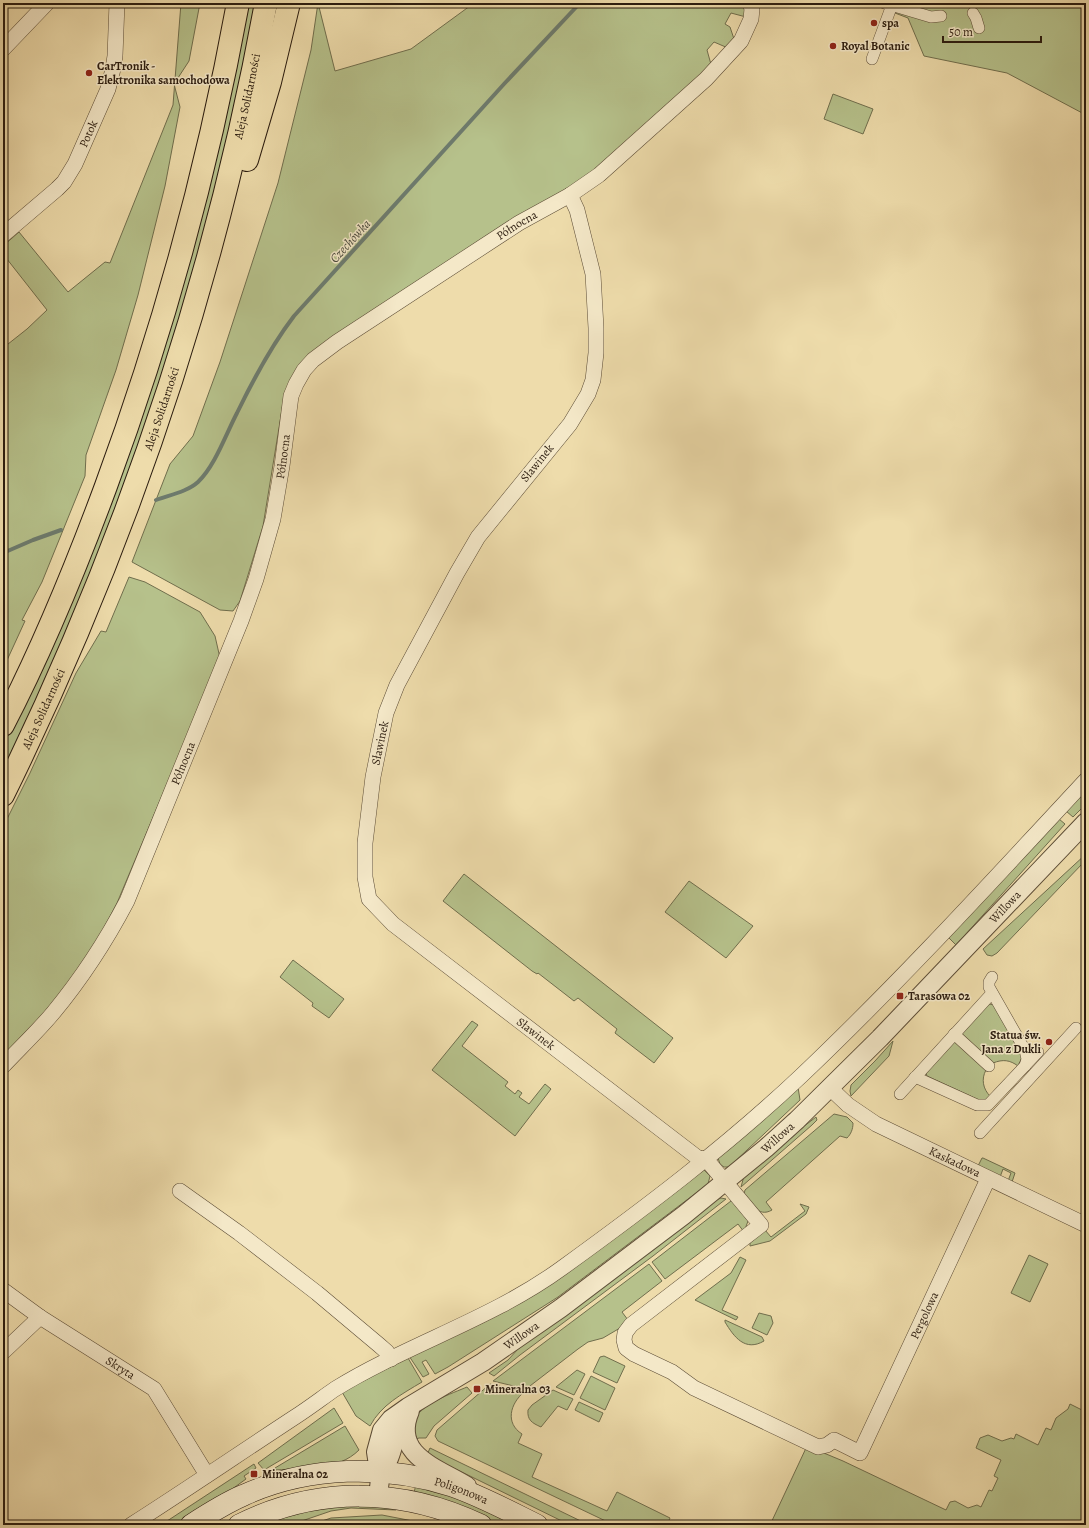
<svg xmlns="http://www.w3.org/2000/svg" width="1089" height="1528" font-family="Alegreya,serif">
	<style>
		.green { fill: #b6c18b; stroke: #706e4d }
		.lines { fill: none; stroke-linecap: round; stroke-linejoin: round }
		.stream { stroke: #6d7b6e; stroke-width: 4 }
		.pedestrian-casing { stroke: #5c4c36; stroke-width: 12 }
		.minor-casing { stroke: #5c4c36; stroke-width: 16 }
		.tertiary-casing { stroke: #5c4c36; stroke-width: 20 }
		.secondary-casing { stroke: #2b1c0f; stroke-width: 22 }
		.primary-casing { stroke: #2b1c0f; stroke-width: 24 }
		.pedestrian { stroke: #f4e8c8; stroke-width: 11 }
		.minor { stroke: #f4e8c8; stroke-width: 15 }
		.tertiary { stroke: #f4e8c8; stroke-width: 18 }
		.secondary { stroke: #f4e8c8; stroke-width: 21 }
		.primary { stroke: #eedcab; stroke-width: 22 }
		.poi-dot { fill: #8f2418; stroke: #f4e8c8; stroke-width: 1.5 }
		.labels { text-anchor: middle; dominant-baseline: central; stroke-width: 3; stroke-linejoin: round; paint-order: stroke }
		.poi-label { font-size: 12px; font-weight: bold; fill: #2b1c0f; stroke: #f4e8c8; text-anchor: start }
		.street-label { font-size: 12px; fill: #2b1c0f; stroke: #f4e8c8 }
		.water-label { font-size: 13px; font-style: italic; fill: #4c4c3e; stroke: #f4e8c8 }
	</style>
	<rect width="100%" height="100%" fill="#eedcab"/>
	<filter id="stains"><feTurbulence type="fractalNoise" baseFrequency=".005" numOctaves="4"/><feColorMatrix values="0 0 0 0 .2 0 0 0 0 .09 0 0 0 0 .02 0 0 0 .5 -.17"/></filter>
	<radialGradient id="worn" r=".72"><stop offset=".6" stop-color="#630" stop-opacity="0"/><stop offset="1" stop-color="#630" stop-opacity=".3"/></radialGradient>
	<!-- green -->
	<g class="green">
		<path d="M 181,3 L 200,3 L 189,61 L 174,84 L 180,107 L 165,186 L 138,295 L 116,370 L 86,455 L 85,476 L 42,582 L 22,620 L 25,621 L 3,669 L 3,348 L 27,329 L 47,310 L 3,254 L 3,246 L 19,232 L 68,292 L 105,262 L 110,263 L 173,105 Z"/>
		<path d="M 246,3 L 259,3 L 243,86 L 171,364 L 114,525 L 3,778 L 3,742 L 47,658 L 76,591 Z"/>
		<path d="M 318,3 L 335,71 L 411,49 L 474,3 L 744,3 L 746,17 L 731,13 L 725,24 L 730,27 L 734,39 L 728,48 L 714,42 L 707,50 L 712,68 L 593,177 L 345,332 L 285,391 L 263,526 L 240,601 L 233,611 L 220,610 L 132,562 L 170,464 L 193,436 L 220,362 L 278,183 L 311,50 Z"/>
		<path d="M 899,3 L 1086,3 L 1086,115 L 1007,73 L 924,56 L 908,18 L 895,13 Z"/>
		<path d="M 833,94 L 873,109 L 863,134 L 824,119 Z"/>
		<path d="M 129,577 L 145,582 L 200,612 L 215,636 L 220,658 L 117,903 L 96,943 L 70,982 L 39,1018 L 3,1055 L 3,827 L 30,773 L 76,673 L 101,631 L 106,632 Z"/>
		<path d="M 1086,789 L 1086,804 L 1073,817 L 1066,811 Z"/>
		<path d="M 1059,819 L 1065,824 L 956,945 L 948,937 Z"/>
		<path d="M 1086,854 L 1086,865 L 1083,863 L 997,953 L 992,956 L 987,955 L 983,949 Z"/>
		<path d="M 464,874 L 673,1038 L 654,1063 L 615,1033 L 617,1029 L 578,998 L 574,1001 L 538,973 L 537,974 L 532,971 L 443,901 Z"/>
		<path d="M 689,881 L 753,926 L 726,958 L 665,912 Z"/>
		<path d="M 293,960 L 344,999 L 329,1018 L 312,1006 L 313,1003 L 280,977 Z"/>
		<path d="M 989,1004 L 995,1005 L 1023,1055 L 1018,1066 C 1010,1060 1003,1059 993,1063 L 961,1033 Z"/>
		<path d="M 472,1021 L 478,1025 L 462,1046 L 508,1082 L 505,1086 L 515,1094 L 518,1090 L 522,1093 L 519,1097 L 529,1104 L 545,1084 L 551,1089 L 515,1136 L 432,1070 Z"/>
		<path d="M 893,1041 L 889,1056 L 851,1096 L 850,1091 L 851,1085 L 875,1061 Z"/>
		<path d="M 954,1041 L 986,1070 C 981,1079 983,1089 990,1096 L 987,1100 L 981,1101 L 927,1076 L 926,1073 Z"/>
		<path d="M 798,1087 L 800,1100 L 729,1167 L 724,1167 L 720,1164 L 718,1158 Z"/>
		<path d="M 834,1114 L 847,1117 L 853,1123 C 853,1129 851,1134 847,1138 L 840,1136 L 766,1202 L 772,1210 C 758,1218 751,1203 744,1194 L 745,1190 Z"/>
		<path d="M 816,1117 L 817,1120 L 812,1125 L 741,1187 L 744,1176 L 785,1141 Z"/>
		<path d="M 982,1158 L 983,1158 L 1015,1173 L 1012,1182 L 1008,1181 L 1011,1173 L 1003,1169 L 1000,1177 L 978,1166 Z"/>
		<path d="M 704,1170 L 710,1176 L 708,1184 L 558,1297 L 448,1367 L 435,1374 L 426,1360 L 422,1362 L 429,1374 L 423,1377 L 409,1356 L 484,1322 Z"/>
		<path d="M 721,1198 L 726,1199 L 653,1256 L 520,1355 L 494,1376 L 489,1373 L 508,1360 L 518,1349 L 716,1200 Z"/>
		<path d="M 731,1201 L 733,1201 L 748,1221 L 744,1232 L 738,1224 L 665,1279 L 652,1262 Z"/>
		<path d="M 800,1204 L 809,1207 L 806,1214 L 770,1241 L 750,1246 L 750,1243 L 765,1230 L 771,1237 L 805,1211 Z"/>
		<path d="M 1029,1255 L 1048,1264 L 1030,1302 L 1011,1293 Z"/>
		<path d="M 740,1257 L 746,1260 L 722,1310 L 738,1317 L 736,1320 L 695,1300 L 731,1273 Z"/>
		<path d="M 649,1264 L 662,1281 L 622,1312 L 628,1320 L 624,1322 L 620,1328 L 603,1338 L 588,1342 L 578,1349 L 526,1389 L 493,1381 Z"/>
		<path d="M 759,1313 L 771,1316 L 773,1323 L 767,1335 L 752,1328 Z"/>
		<path d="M 725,1320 L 762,1337 L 764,1341 C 745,1352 734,1337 725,1322 Z"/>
		<path d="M 604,1356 L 625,1366 L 617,1383 L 593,1372 L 600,1357 Z"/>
		<path d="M 408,1358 L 422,1382 C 402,1394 381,1405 370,1426 L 356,1416 L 342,1392 Z"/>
		<path d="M 577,1370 L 585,1374 L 574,1395 L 556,1387 Z"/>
		<path d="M 591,1376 L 615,1388 L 605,1410 L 580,1398 Z"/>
		<path d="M 490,1384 L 524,1392 C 510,1404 505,1423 522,1434 L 518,1443 L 542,1454 L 532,1477 L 607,1511 L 617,1492 L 670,1518 L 667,1525 L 614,1525 L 438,1441 L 435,1436 L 437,1430 Z"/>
		<path d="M 467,1387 L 472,1393 L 434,1426 L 426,1438 L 419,1438 L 413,1440 C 414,1434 413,1426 414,1421 C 420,1404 453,1393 467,1387 Z"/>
		<path d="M 553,1390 L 573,1399 L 567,1410 L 558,1406 L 541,1427 C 532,1423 527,1420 528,1410 L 532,1405 Z"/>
		<path d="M 579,1402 L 603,1413 L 599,1422 L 575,1410 Z"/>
		<path d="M 1070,1404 L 1086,1412 L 1086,1525 L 770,1525 L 807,1446 L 843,1461 L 946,1510 L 950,1502 L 955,1501 L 968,1508 L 977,1505 L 981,1507 L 989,1490 L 992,1491 L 998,1478 L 994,1476 L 1001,1460 L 976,1448 L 980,1438 L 988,1435 L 1002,1441 L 1011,1438 L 1014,1439 L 1016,1434 L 1038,1445 L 1046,1428 L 1051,1430 L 1056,1418 L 1068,1409 Z"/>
		<path d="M 334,1408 L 343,1423 L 264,1470 L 258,1463 Z"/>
		<path d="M 345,1426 L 359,1450 C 338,1471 304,1468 276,1470 L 275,1468 Z"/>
		<path d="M 430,1448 L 589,1525 L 570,1525 L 427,1455 Z"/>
		<path d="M 254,1464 L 256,1468 L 244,1476 L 246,1479 L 217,1500 L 178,1525 L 161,1525 Z"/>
		<path d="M 416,1484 L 430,1487 L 520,1525 L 498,1525 L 487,1519 L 414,1493 Z"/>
		<path d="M 341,1504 L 397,1506 L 396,1510 L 351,1508 L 331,1511 L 290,1525 L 259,1525 L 286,1514 Z"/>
		<path d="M 382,1515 L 418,1522 L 428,1525 L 310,1525 L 331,1518 Z"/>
	</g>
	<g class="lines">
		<!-- stream -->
		<g class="stream">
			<path d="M 156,500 C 169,495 187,492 198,482 C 215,466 226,434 237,413 C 253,380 271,346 294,316 L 504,84 L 580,3"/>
			<path d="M 3,553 L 33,540 L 61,530"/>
		</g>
		<defs>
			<g id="pedestrian">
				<path d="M 884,3 L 931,17 L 941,16"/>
				<path d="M 973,13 L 976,18 L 979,28"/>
				<path d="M 872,59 L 892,5"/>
				<path d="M 992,977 L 989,982 L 989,987 L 1025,1050 L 1027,1059 L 1025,1066"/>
				<path d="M 954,1034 L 989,1066"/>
				<path d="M 915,1077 L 977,1105 L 988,1105 L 1038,1052"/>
				<path d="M 900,1094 L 992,993"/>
				<path d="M 980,1133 L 1076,1028"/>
			</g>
			<g id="minor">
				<path d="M 3,49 L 47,3"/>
				<path id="s1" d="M 570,195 L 577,210 L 593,274 L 596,328 L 596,353 L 593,380 L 588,394 L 570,424 L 478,537 L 457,573 L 397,685 L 386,713 L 373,777 L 365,843 L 365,877 L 369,899 L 393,924 L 698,1158 L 706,1159 L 761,1225 L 631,1325 L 625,1333 L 624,1340 L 626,1348 L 634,1354 L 672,1372 L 694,1388 L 818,1447 L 827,1445 L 834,1440 L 860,1453 L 988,1179"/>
				<path id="s2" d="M 3,235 L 57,189 L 64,182 L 75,164 L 108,89 L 113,69 L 115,56 L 117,3"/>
				<path id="s3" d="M 3,1066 C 20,1048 38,1031 53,1013 C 82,978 106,941 127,901 L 241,621 L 256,579 L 273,519 L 282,466 L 291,396 L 296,384 L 304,370 L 313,360 L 337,342 L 519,223 L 570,195 L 599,175 L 706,79 L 741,41 L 751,19 L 752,9 L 750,3"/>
				<path id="s4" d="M 830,1088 L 848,1105 L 876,1124 L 1086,1225"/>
				<path d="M 180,1191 L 239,1233 L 317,1293 L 379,1345 L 387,1352 L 391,1359"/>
				<path id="s5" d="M 3,1290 L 40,1317 L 154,1389 L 207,1475"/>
				<path d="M 3,1352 L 40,1317"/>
				<path d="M 131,1525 C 186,1490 240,1453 295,1417 C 309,1408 322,1398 335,1389 C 408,1344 492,1319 562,1268 C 645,1208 727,1146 801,1076 C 900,982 993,880 1086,780"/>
			</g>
			<g id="tertiary">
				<path d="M 410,1411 C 391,1455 438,1468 467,1486"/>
				<path d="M 381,1471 C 395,1456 392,1435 405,1417"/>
				<path id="s6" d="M 378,1496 L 381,1471 L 378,1465 L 376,1452 L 382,1430 L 391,1419 L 408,1407 L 483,1362 L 561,1308 L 684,1215 L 766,1148 L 797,1120 L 880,1038 L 1086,822"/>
			</g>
			<g id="secondary">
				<path id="s7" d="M 191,1525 C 208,1514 225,1503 244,1495 C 308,1466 385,1464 452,1486 C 481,1496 509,1511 537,1525"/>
				<path d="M 239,1525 C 317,1486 402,1487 481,1525"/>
			</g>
			<g id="primary">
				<path d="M 247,160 L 270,82 L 289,3"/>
				<path d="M 3,725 C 43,648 76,567 106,486 C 164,329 208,167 238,3"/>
				<path id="s8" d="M 3,795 C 126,545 216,278 266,3"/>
			</g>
		</defs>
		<!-- pedestrian casing -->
		<use href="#pedestrian" class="pedestrian-casing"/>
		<!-- minor casing -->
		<use href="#minor" class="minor-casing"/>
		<!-- tertiary casing -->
		<use href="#tertiary" class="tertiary-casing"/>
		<!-- secondary casing -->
		<use href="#secondary" class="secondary-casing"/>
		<!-- primary casing -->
		<use href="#primary" class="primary-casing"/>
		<!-- pedestrian -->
		<use href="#pedestrian" class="pedestrian"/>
		<!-- minor -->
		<use href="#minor" class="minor"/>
		<!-- tertiary -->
		<use href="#tertiary" class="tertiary"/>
		<!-- secondary -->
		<use href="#secondary" class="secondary"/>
		<!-- primary -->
		<use href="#primary" class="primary"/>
	</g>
	<!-- markers -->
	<g class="poi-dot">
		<circle cx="874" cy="23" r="4"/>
		<circle cx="833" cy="46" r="4"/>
		<circle cx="89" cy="73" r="4"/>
		<rect x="896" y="992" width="8" height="8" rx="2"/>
		<circle cx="1049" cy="1042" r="4"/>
		<rect x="473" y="1385" width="8" height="8" rx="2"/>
		<rect x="250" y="1470" width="8" height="8" rx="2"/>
	</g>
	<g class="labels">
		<!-- poi labels -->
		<g class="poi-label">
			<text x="882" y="23">spa</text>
			<text x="841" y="46">Royal Botanic</text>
			<text x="97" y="66">CarTronik -<tspan x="97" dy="14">Elektronika samochodowa</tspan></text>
			<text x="908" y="996">Tarasowa 02</text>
			<text x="1041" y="1035" text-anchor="end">Statua św.<tspan x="1041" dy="14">Jana z Dukli</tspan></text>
			<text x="485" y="1389">Mineralna 03</text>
			<text x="262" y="1474">Mineralna 02</text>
		</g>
		<!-- street labels -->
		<g class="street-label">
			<text stroke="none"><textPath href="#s8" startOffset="742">Aleja Solidarności</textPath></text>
			<text stroke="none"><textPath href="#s2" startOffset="135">Potok</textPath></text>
			<text stroke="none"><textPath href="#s3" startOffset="1028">Północna</textPath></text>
			<text stroke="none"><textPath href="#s8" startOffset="418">Aleja Solidarności</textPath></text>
			<text stroke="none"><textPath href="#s3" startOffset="680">Północna</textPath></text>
			<text transform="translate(537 463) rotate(-51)">Sławinek</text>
			<text stroke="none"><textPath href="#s8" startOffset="95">Aleja Solidarności</textPath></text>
			<text transform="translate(380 743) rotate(-78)">Sławinek</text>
			<text stroke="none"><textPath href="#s3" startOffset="356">Północna</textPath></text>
			<text stroke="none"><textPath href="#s6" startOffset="885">Willowa</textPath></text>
			<text stroke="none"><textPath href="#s1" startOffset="986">Sławinek</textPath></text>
			<text stroke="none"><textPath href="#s6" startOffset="561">Willowa</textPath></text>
			<text stroke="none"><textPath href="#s4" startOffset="146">Kaskadowa</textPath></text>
			<text stroke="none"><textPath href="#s1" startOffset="1889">Pergolowa</textPath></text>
			<text stroke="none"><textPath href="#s6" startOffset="237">Willowa</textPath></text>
			<text stroke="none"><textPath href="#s5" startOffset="141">Skryta</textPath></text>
			<text stroke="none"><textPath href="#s7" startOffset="284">Poligonowa</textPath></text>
		</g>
		<!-- water labels -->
		<g class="water-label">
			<text transform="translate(350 241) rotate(-48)">Czechówka</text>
		</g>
	</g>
	<!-- margin -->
	<rect width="1089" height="1528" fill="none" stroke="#eedcab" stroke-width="16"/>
	<rect x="4" y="4" width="1081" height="1520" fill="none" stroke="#2b1c0f" stroke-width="2"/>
	<rect x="8" y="8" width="1073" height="1512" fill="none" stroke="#2b1c0f"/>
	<!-- scale -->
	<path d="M943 36v6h98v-6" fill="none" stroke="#2b1c0f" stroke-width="2"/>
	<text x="949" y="36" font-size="12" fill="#2b1c0f" stroke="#f4e8c8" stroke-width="3" paint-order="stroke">50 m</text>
	<rect width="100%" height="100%" filter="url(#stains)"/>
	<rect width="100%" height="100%" fill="url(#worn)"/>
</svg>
